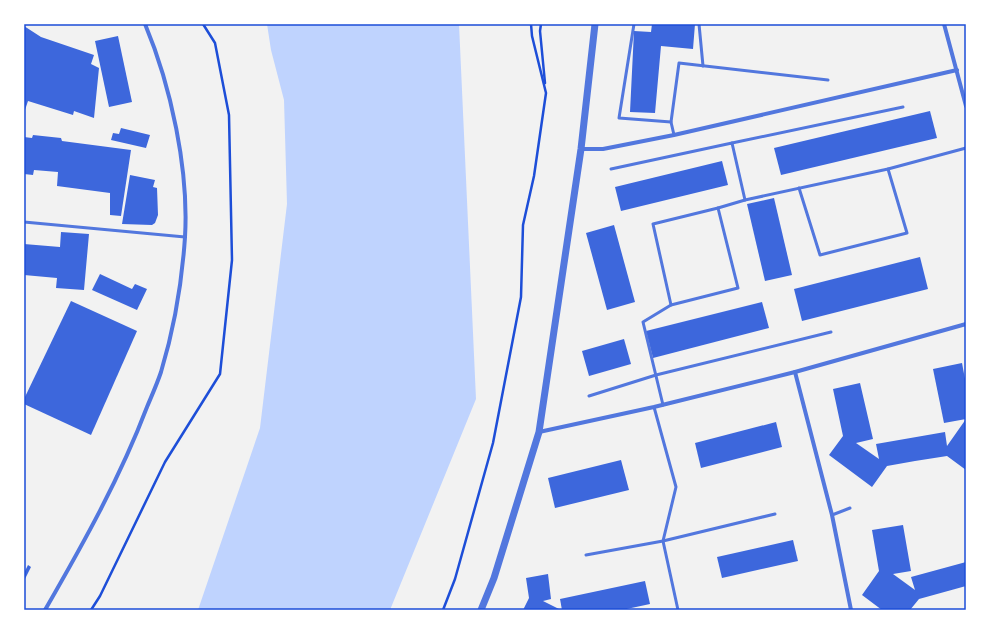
<svg xmlns="http://www.w3.org/2000/svg" width="990" height="634" font-family="'Nunito Sans',sans-serif">
	<style>
		.water { fill: #bfd3fe }
		.building { fill: #3d67dc }
		.lines { fill: none; stroke-linecap: round; stroke-linejoin: round }
		.path { stroke: #1d4ed8; stroke-width: 2.5 }
		.service { stroke: #5277de; stroke-width: 3 }
		.minor { stroke: #5277de; stroke-width: 4 }
		.tertiary { stroke: #5277de; stroke-width: 7 }
		.neatline { fill: none; stroke: #1d4ed8; stroke-width: 1.5 }
	</style>
	<rect width="100%" height="100%" fill="#f2f2f2"/>
	<!-- water -->
	<path class="water" d="M 267,24 L 459,24 L 476,399 L 390,610 L 198,610 L 260,428 L 287,204 L 284,100 L 271,50 Z"/>
	<!-- building -->
	<g class="building">
		<path d="M 652,24 L 695,24 L 693,49 L 661,46 L 655,113 L 630,112 L 634,31 L 651,32 Z"/>
		<path d="M 24,26 L 41,37 L 94,55 L 91,64 L 99,68 L 94,118 L 74,111 L 73,115 L 28,101 L 24,113 Z"/>
		<path d="M 118,36 L 132,102 L 109,107 L 95,41 Z"/>
		<path d="M 930,111 L 937,138 L 781,175 L 774,148 Z"/>
		<path d="M 121,128 L 150,135 L 146,148 L 111,140 L 113,133 L 119,134 Z"/>
		<path d="M 33,135 L 61,138 L 62,141 L 131,150 L 121,216 L 110,215 L 110,193 L 57,186 L 58,172 L 34,170 L 33,175 L 24,174 L 24,137 L 32,138 Z"/>
		<path d="M 722,161 L 728,185 L 621,211 L 615,187 Z"/>
		<path d="M 130,175 L 155,180 L 153,187 L 157,188 L 158,215 L 155,223 L 152,225 L 122,224 Z"/>
		<path d="M 774,198 L 792,275 L 765,281 L 747,204 Z"/>
		<path d="M 614,225 L 635,302 L 607,310 L 586,233 Z"/>
		<path d="M 61,232 L 89,234 L 84,290 L 56,288 L 57,278 L 24,275 L 24,244 L 60,247 Z"/>
		<path d="M 920,257 L 928,289 L 802,321 L 794,289 Z"/>
		<path d="M 100,274 L 132,289 L 135,284 L 147,289 L 137,310 L 92,290 Z"/>
		<path d="M 71,301 L 137,331 L 91,435 L 24,404 L 24,399 Z"/>
		<path d="M 762,302 L 769,328 L 653,358 L 646,331 Z"/>
		<path d="M 624,339 L 631,364 L 589,376 L 582,351 Z"/>
		<path d="M 962,363 L 966,384 L 966,419 L 944,423 L 933,369 Z"/>
		<path d="M 860,383 L 873,439 L 856,443 L 879,459 L 876,444 L 945,432 L 947,446 L 966,419 L 966,470 L 947,456 L 915,461 L 887,466 L 872,487 L 829,455 L 843,436 L 833,389 Z"/>
		<path d="M 776,422 L 782,447 L 701,468 L 695,443 Z"/>
		<path d="M 621,460 L 629,490 L 555,508 L 548,478 Z"/>
		<path d="M 903,525 L 911,571 L 893,574 L 915,590 L 911,577 L 966,562 L 966,586 L 919,599 L 910,610 L 882,610 L 862,595 L 879,571 L 872,530 Z"/>
		<path d="M 793,540 L 798,561 L 722,578 L 717,557 Z"/>
		<path d="M 28,565 L 31,567 L 25,579 L 24,578 L 24,573 Z"/>
		<path d="M 548,574 L 551,599 L 543,601 L 561,610 L 523,610 L 529,598 L 526,578 Z"/>
		<path d="M 645,581 L 650,604 L 622,610 L 562,610 L 560,599 Z"/>
	</g>
	<g class="lines">
		<!-- path -->
		<g class="path">
			<path d="M 541,24 L 540,31 L 545,83"/>
			<path d="M 91,610 L 100,596 L 165,462 L 220,374 L 232,260 L 229,115 L 215,43 L 203,24"/>
			<path d="M 443,610 L 455,579 L 493,443 L 521,297 L 523,225 L 534,176 L 546,93 L 532,36 L 531,24"/>
		</g>
		<!-- service -->
		<g class="service">
			<path d="M 634,24 L 619,118 L 671,122"/>
			<path d="M 699,24 L 703,66"/>
			<path d="M 674,135 L 671,122 L 679,63 L 828,80"/>
			<path d="M 732,143 L 903,107"/>
			<path d="M 611,169 L 732,143 L 745,200"/>
			<path d="M 799,188 L 820,255 L 907,233 L 888,169"/>
			<path d="M 24,222 L 185,237"/>
			<path d="M 671,305 L 653,224 L 718,208"/>
			<path d="M 589,396 L 656,375 L 831,332"/>
			<path d="M 663,405 L 643,322 L 671,305 L 738,288 L 718,208 L 745,200 L 888,169 L 966,148"/>
			<path d="M 654,407 L 676,487 L 663,541 L 678,610"/>
			<path d="M 832,515 L 850,508"/>
			<path d="M 586,555 L 663,541 L 775,514"/>
		</g>
		<!-- minor -->
		<g class="minor">
			<path d="M 944,24 L 966,106"/>
			<path d="M 581,149 L 603,149 L 674,135 L 957,70"/>
			<path d="M 795,372 L 832,515 L 851,610"/>
			<path d="M 539,432 L 654,407 L 795,372 L 966,324"/>
			<path d="M 45,610 C 83,544 120,478 147,407 C 152,395 157,384 161,372 C 174,329 182,282 185,237 C 189,170 171,86 145,24"/>
		</g>
		<!-- tertiary -->
		<path class="tertiary" d="M 481,610 L 494,578 L 539,432 L 581,149 L 595,24"/>
	</g>
	<!-- border -->
	<rect width="990" height="634" fill="none" stroke="#ffffff" stroke-width="50"/>
	<rect x="25" y="25" width="940" height="584" class="neatline"/>
</svg>
